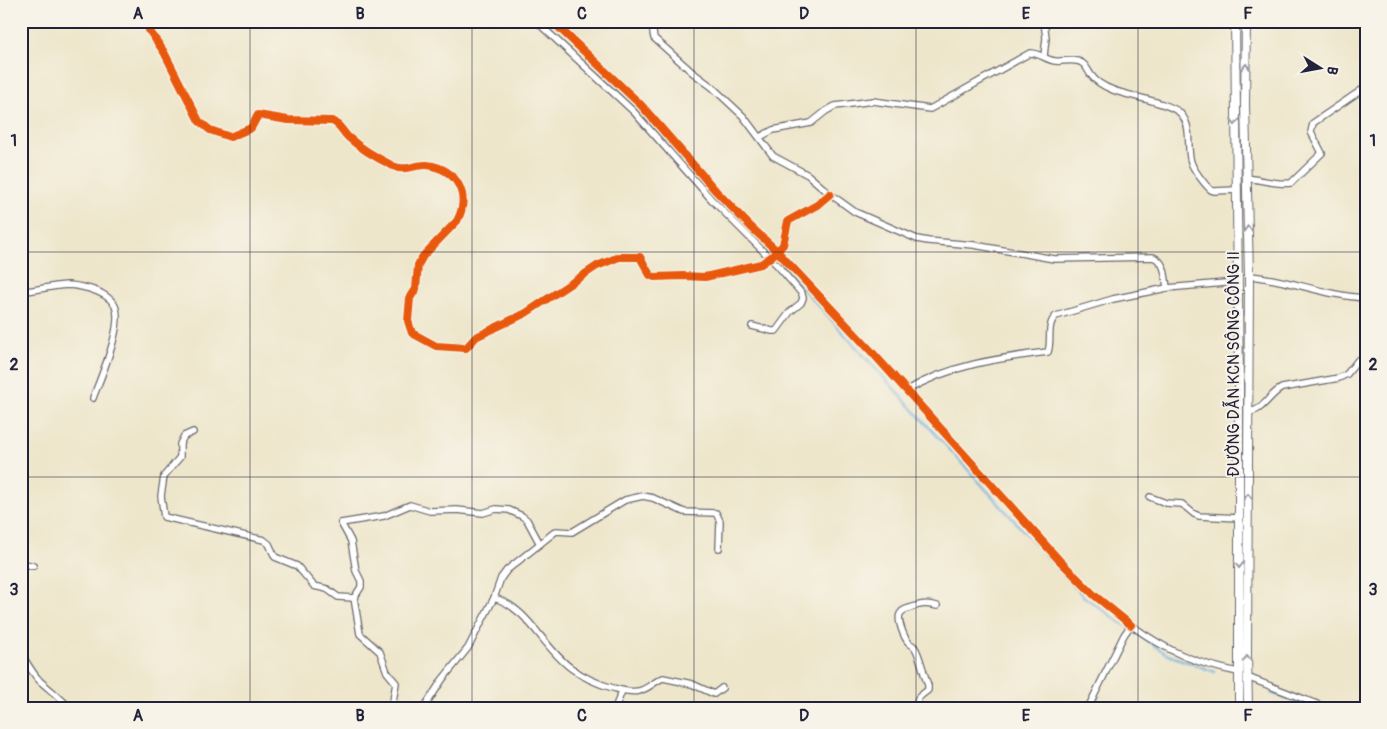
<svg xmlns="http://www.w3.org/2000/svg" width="1387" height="729" font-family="Pangolin,sans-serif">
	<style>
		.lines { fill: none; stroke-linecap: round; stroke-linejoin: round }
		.stream { stroke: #6cb0e2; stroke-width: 2 }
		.street-casing { stroke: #69676d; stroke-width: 8 }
		.secondary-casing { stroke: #69676d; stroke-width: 10 }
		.street { stroke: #fff; stroke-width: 5.5 }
		.secondary { stroke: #fff; stroke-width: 8 }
		.cycleway-casing { stroke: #f7f3e8; stroke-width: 11 }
		.cycleway { stroke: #e8590c; stroke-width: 8 }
		.oneway { stroke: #9c9ca7 }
		.grid { fill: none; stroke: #22223b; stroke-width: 1; stroke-opacity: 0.55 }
		.labels { text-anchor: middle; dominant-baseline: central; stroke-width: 4; stroke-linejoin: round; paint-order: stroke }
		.street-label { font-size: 16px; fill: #22223b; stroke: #f7f3e8 }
		.neatline { fill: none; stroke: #22223b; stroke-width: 2 }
		.grid-label { font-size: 16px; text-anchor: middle; font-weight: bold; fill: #22223b }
	</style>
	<rect width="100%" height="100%" fill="#f7f3e8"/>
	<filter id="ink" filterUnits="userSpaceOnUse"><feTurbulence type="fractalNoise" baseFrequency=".02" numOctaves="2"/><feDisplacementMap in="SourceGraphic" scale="10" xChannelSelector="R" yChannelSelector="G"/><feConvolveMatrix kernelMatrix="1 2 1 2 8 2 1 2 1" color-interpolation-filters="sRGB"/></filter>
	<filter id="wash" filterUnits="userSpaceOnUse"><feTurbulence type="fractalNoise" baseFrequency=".0096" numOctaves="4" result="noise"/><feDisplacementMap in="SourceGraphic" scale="20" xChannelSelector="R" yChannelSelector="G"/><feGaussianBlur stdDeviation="1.12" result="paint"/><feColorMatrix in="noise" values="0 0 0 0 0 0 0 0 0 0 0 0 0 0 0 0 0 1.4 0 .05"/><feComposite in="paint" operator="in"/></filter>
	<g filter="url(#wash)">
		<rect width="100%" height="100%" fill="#eee6cb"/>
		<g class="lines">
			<!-- stream -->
			<g class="stream">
				<path d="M 542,21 L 615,86 L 703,180"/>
				<path d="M 742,222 L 1083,596 L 1127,627"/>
				<path d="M 1131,630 L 1168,655 L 1215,672"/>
				<path d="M 1271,693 L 1313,708"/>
			</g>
		</g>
	</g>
	<g filter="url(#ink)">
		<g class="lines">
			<defs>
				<g id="street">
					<path d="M 146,21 L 149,30 L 164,52 L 199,121 L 210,130 L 230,137 L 251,128 L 258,115 L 288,120 L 332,121 C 340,124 342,131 348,137 C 359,147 379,159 393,166 C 404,172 416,164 427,165 C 457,169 471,195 457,221 L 423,256 L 418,265 L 416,289 L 410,298 L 408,321 L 412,333 L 436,346 L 466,348 L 476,337 L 526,313 L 597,266 L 619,257 L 640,257 L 650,275 L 654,277 L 683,276 L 705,277 L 761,264 L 771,257 L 783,245 L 788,221 L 817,205 L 830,194"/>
					<path d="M 536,21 L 634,112 L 712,200 L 777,265 L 802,294 L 803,298 L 801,303 L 790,312 L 776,331 L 772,331 L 752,326"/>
					<path d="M 552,21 L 641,105 L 716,191 L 751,227 L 777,251 L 871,351 L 1059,560 L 1094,595 L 1131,625"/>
					<path d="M 654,21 L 653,32 L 654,38 L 692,72 L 712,87 L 743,116 L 773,156 L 808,175 L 830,194 L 855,212 L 917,239 L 928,241 L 974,245 L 1054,259 L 1153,257 C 1166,262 1165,276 1167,288"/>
					<path d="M 1044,21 L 1046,38 L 1044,56"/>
					<path d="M 760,137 L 773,130 L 811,123 L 826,111 L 835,106 L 873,101 L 930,109 L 1030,53 C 1040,53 1046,60 1055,61 C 1063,62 1075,58 1082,63 C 1086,65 1088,71 1091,75 C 1096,82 1105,87 1113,90 C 1128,96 1172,103 1181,114 C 1193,128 1186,146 1191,162 C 1193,169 1205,185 1211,190 L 1214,191 L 1236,190"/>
					<path d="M 1247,178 C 1262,180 1277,185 1291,183 L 1322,153 L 1311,132 L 1313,123 L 1366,87"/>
					<path d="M 1249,276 C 1289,279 1325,296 1366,298"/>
					<path d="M 21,292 C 36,290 52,286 67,285 C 75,285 82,287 90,289 C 98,291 111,297 115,306 C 124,325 100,379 93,398"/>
					<path d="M 906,391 C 949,365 999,358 1048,352 C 1052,341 1046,324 1056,316 L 1113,299 L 1167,288 L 1237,282"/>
					<path d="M 1248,412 C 1264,411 1269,394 1282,388 L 1339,378 L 1347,374 L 1358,360"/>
					<path d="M 193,432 L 184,436 L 180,444 L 180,457 L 164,476 L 161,496 L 164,517 L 264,540 L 269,544 L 275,557 L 297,566 L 314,586 L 327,589 L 338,597 L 354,598"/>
					<path d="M 1150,497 L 1166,503 L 1182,504 L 1194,514 L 1199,516 L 1239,518"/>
					<path d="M 21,563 L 33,566"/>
					<path d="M 494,598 C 529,608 543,648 571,668 C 583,677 598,684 613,688 C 621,690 631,693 639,691 C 648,689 655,681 663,678 L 692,684 L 714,694 L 722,688"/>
					<path d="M 21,653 C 27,663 32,673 40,681 C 50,690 61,698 70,708"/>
					<path d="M 1247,677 L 1327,708"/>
					<path d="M 296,708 L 297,708"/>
					<path d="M 394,708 L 393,701 L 396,683 L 387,672 L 380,652 L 360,634 L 354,598 L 361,587 L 361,581 L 356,571 L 351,541 L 341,523 L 384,516 L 410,505 L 430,511 L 457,510 L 483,513 L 496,509 L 509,510 L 522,516 L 527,520 L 540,544"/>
					<path d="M 424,708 L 442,680 L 468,648 L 494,598 L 501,578 L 507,570 L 556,531 L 572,532 L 625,500 L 643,496 L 653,498 L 684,512 L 716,513 L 720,521 L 719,548"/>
					<path d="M 615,708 L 622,691"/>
					<path d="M 915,708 L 919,697 L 928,690 L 928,685 C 924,676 920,655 915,648 C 914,645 911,645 909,643 C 904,638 897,620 900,614 C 902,610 906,609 910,608 C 920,604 927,603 937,606"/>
					<path d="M 1088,708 L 1124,635 L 1131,625 C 1167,651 1194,663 1238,672"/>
				</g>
				<g id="secondary">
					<path d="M 1235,21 L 1239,385 L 1239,708"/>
					<path d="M 1246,21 L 1245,104 L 1249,276 L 1247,654 L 1248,708"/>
				</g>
			</defs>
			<!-- street casing -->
			<use href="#street" class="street-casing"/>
			<!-- secondary casing -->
			<use href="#secondary" class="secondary-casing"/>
			<!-- street -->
			<use href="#street" class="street"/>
			<!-- secondary -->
			<use href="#secondary" class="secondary"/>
			<defs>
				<g id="cycleway">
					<path d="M 146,21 L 149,30 L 164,52 L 199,121 L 210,130 L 230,137 L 251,128 L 258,115 L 288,120 L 332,121 C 340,124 342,131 348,137 C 359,147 379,159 393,166 C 404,172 416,164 427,165 C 457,169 471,195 457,221 L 423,256 L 418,265 L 416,289 L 410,298 L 408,321 L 412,333 L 436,346 L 466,348 L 476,337 L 526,313 L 597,266 L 619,257 L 640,257 L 650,275 L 654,277 L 683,276 L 705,277 L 761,264 L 771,257 L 783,245 L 788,221 L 817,205 L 830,194"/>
					<path d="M 552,21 L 641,105 L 716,191 L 751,227 L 777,251 L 871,351 L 1059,560 L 1094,595 L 1131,625"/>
				</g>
			</defs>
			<!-- cycleway casing -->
			<use href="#cycleway" class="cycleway-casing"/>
			<!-- cycleway -->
			<use href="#cycleway" class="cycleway"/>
		</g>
		<!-- one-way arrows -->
		<defs><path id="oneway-chevron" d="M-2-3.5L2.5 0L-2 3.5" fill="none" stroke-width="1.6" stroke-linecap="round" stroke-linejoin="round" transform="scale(1.25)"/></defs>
		<g class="oneway">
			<use href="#oneway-chevron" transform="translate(1246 67) rotate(-89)"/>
			<use href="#oneway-chevron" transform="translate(1235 122) rotate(89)"/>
			<use href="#oneway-chevron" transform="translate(1248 229) rotate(-91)"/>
			<use href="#oneway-chevron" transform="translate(1248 497) rotate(-90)"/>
			<use href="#oneway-chevron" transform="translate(1239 565) rotate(90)"/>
			<use href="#oneway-chevron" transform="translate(1247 659) rotate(-91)"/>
		</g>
	</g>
	<!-- grid -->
	<path class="grid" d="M 250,21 L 250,708M 472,21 L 472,708M 694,21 L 694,708M 916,21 L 916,708M 1138,21 L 1138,708M 21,252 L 1366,252M 21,477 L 1366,477"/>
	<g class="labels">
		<!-- street labels -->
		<g class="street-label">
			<text transform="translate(1234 364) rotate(-90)">ĐƯỜNG DẪN KCN SÔNG CÔNG II</text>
		</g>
	</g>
	<!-- margin -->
	<rect width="1387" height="729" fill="none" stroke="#f7f3e8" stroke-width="55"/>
	<!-- north arrow -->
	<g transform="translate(1320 68) rotate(101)" stroke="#f7f3e8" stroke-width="4" paint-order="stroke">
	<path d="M0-4L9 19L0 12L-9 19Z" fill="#22223b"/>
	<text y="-8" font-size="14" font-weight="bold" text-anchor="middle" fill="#22223b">B</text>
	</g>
	<rect x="28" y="28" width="1332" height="674" class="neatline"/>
	<g class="grid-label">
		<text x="138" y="19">A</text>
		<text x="360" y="19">B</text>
		<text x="582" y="19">C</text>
		<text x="804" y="19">D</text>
		<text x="1026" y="19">E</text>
		<text x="1248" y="19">F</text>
		<text x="14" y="146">1</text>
		<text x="1373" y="146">1</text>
		<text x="14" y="370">2</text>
		<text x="1373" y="370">2</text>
		<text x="14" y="595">3</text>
		<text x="1373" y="595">3</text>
		<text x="138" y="721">A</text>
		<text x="360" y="721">B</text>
		<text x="582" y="721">C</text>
		<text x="804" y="721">D</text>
		<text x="1026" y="721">E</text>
		<text x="1248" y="721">F</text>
	</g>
</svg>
